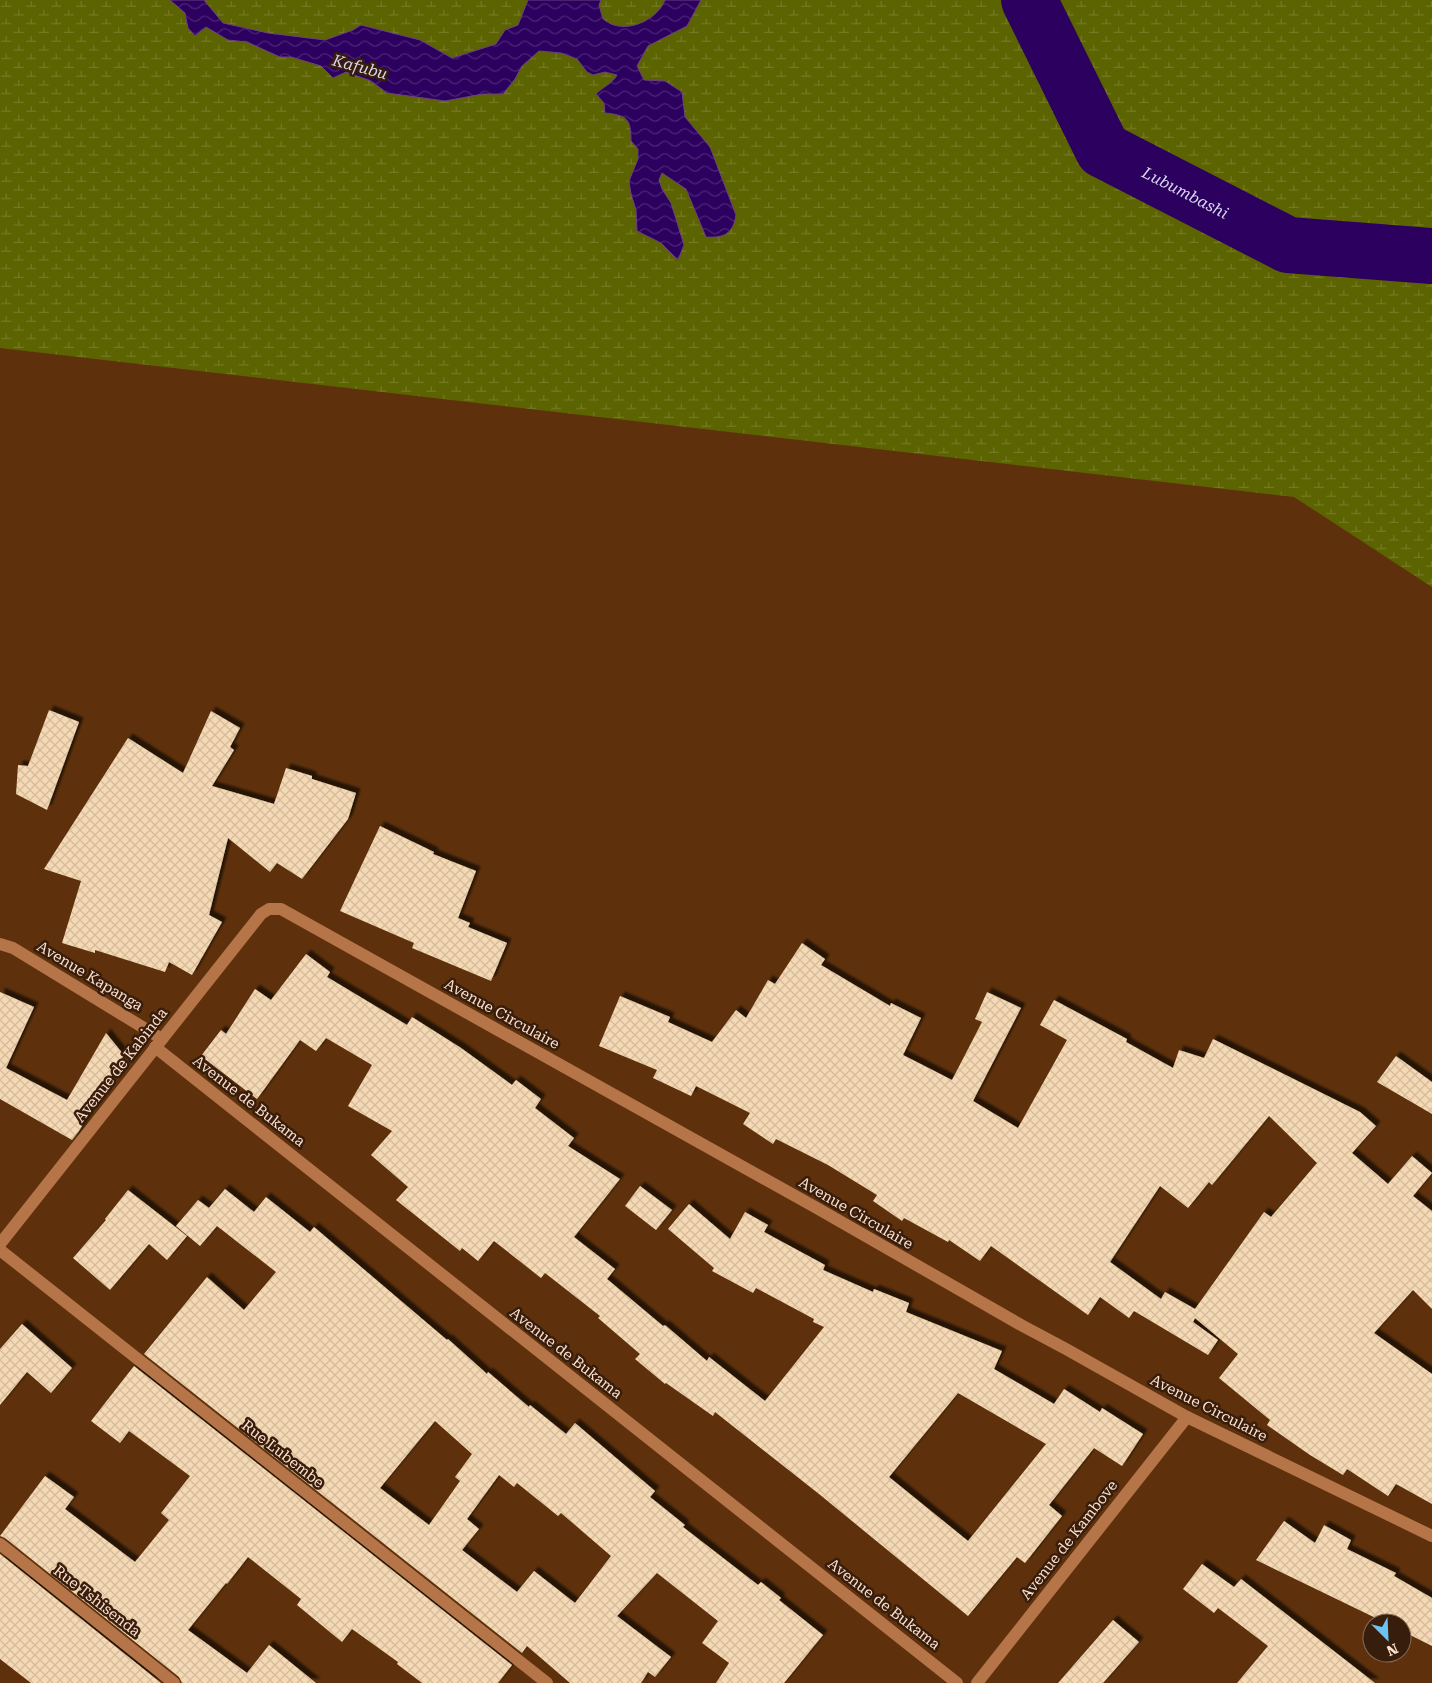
<svg xmlns="http://www.w3.org/2000/svg" width="1432" height="1683" font-family="'Roboto Serif',serif">
	<style>
		.wetland { fill: url(#wetland-marsh) }
		.water { fill: url(#water-waves); stroke: #6b4380 }
		.lines { fill: none; stroke-linecap: round; stroke-linejoin: round }
		.river { stroke: #2c005f; stroke-width: 56 }
		.building { fill: url(#building-cross-hatch); fill-rule: evenodd; filter: url(#shadow) }
		.street { stroke: #b57548; stroke-width: 12 }
		.labels { text-anchor: middle; dominant-baseline: central; stroke-width: 5; stroke-linejoin: round; paint-order: stroke }
		.street-label { font-size: 15px; fill: #fde0cd; stroke: #371d0b }
		.water-label { font-size: 16px; font-style: italic; fill: #d9d5ee; stroke: #371d0b }
	</style>
	<defs>
		<pattern id="wetland-marsh" width="20" height="14" patternUnits="userSpaceOnUse" patternTransform="scale(1.25)"><rect width="20" height="14" fill="#5c6301"/><path d="M1 5h8M5 5V1M11 12h8M15 12V8" fill="none" stroke="#747925"/></pattern>
		<pattern id="water-waves" width="16" height="10" patternUnits="userSpaceOnUse" patternTransform="scale(1.25)"><rect width="16" height="10" fill="#2c005f"/><path d="M0 5q4-4 8 0t8 0" fill="none" stroke="#4c2575"/></pattern>
		<pattern id="building-cross-hatch" width="8" height="8" patternUnits="userSpaceOnUse" patternTransform="scale(1.25)"><rect width="8" height="8" fill="#f5d9b4"/><path d="M0 0l8 8M0 8l8-8" fill="none" stroke="#d3bb9c"/></pattern>
		<filter id="shadow"><feDropShadow dx="4.5" dy="-4.5" stdDeviation="1" flood-color="#0009"/></filter>
	</defs>
	<rect width="100%" height="100%" fill="#5e310c"/>
	<!-- wetland -->
	<path class="wetland" d="M 0,0 L 1432,0 L 1432,587 L 1294,497 L 0,348 Z"/>
	<!-- water -->
	<path class="water" d="M 170,0 L 204,0 L 223,23 L 268,33 L 325,40 L 353,30 L 361,25 L 420,40 L 452,58 L 496,44 L 505,30 L 518,25 L 528,0 L 601,0 L 599,5 L 603,19 C 606,21 610,24 614,25 C 633,31 658,18 665,0 L 701,0 L 687,26 L 648,46 L 637,66 L 644,80 L 665,81 L 682,92 L 685,117 L 710,147 L 736,215 C 733,234 724,238 706,237 L 686,189 L 662,173 L 659,180 L 662,189 L 671,203 L 684,245 L 678,260 L 661,243 L 637,231 L 636,210 L 631,194 L 629,181 L 638,159 L 638,149 L 631,141 C 631,119 627,115 605,113 L 604,103 L 596,94 C 603,87 613,83 617,75 L 605,72 L 593,75 L 587,72 L 577,59 L 561,53 L 539,51 L 522,66 L 515,79 L 503,94 L 483,94 L 445,101 L 387,93 L 371,81 L 346,72 L 333,78 L 321,66 L 291,57 L 280,57 L 247,42 L 228,40 L 206,27 L 195,36 L 188,28 L 185,13 Z"/>
	<g class="lines">
		<!-- river -->
		<path class="river" id="s1" d="M 1029,0 L 1103,150 L 1288,245 L 1432,256"/>
	</g>
	<!-- building -->
	<g class="building">
		<path d="M 49,710 L 79,722 L 47,810 L 16,794 L 18,765 L 28,766 Z"/>
		<path d="M 211,711 L 240,728 L 230,747 L 234,750 L 212,786 L 274,804 L 286,768 L 312,776 L 312,779 L 356,793 L 348,819 L 302,879 L 277,863 L 270,872 L 228,838 L 209,915 L 222,922 L 192,975 L 169,962 L 165,972 L 95,950 L 95,953 L 62,943 L 81,881 L 44,869 L 128,738 L 183,773 Z"/>
		<path d="M 380,826 L 434,852 L 433,854 L 476,871 L 458,918 L 470,923 L 468,927 L 507,943 L 491,981 L 412,948 L 414,943 L 340,911 Z"/>
		<path d="M 802,943 L 825,959 L 821,965 L 890,1006 L 891,1003 L 921,1018 L 903,1055 L 952,1080 L 982,1022 L 975,1019 L 987,992 L 1021,1008 L 973,1101 L 1018,1128 L 1067,1040 L 1040,1025 L 1054,1000 L 1127,1039 L 1126,1042 L 1173,1068 L 1179,1050 L 1204,1058 L 1213,1039 L 1360,1112 L 1376,1126 L 1352,1153 L 1388,1184 L 1412,1156 L 1432,1173 L 1413,1196 L 1432,1211 L 1432,1309 L 1413,1290 L 1374,1333 L 1432,1374 L 1432,1504 L 1396,1484 L 1388,1496 L 1347,1469 L 1343,1475 L 1310,1455 L 1267,1425 L 1270,1420 L 1219,1378 L 1238,1354 L 1195,1318 L 1193,1322 L 1218,1340 L 1208,1355 L 1134,1311 L 1129,1318 L 1100,1297 L 1088,1315 L 991,1246 L 980,1261 L 949,1240 L 948,1242 L 904,1218 L 902,1221 L 873,1201 L 877,1195 L 828,1165 L 776,1139 L 773,1144 L 743,1124 L 750,1113 L 696,1086 L 691,1096 L 653,1078 L 657,1070 L 599,1046 L 620,996 L 670,1017 L 668,1022 L 712,1042 L 736,1010 L 746,1018 L 768,980 L 775,984 ZM 1269,1116 L 1317,1163 L 1271,1217 L 1264,1212 L 1195,1309 L 1165,1292 L 1161,1299 L 1110,1262 L 1160,1186 L 1188,1208 L 1209,1182 L 1212,1185 Z"/>
		<path d="M 306,954 L 330,972 L 327,977 L 407,1025 L 412,1017 L 461,1048 L 512,1085 L 516,1080 L 541,1099 L 535,1108 L 574,1138 L 568,1146 L 620,1179 L 574,1237 L 615,1269 L 607,1279 L 663,1326 L 665,1325 L 707,1361 L 709,1357 L 765,1401 L 824,1327 L 813,1322 L 814,1319 L 756,1288 L 753,1293 L 712,1271 L 714,1268 L 668,1229 L 689,1204 L 730,1239 L 745,1212 L 768,1225 L 764,1232 L 825,1265 L 823,1270 L 873,1292 L 874,1289 L 909,1303 L 906,1312 L 1002,1351 L 994,1369 L 1054,1404 L 1064,1389 L 1100,1412 L 1102,1408 L 1143,1434 L 1122,1466 L 1094,1448 L 1049,1505 L 1062,1516 L 1025,1563 L 1017,1557 L 968,1616 L 819,1494 L 715,1412 L 713,1416 L 666,1383 L 665,1384 L 635,1359 L 640,1354 L 598,1318 L 600,1316 L 545,1273 L 541,1278 L 494,1241 L 478,1261 L 462,1248 L 460,1251 L 396,1200 L 408,1187 L 371,1155 L 392,1131 L 348,1106 L 372,1065 L 326,1038 L 316,1051 L 300,1040 L 257,1099 L 201,1056 L 221,1030 L 226,1034 L 255,989 L 271,1000 ZM 958,1393 L 1046,1444 L 968,1541 L 889,1477 Z"/>
		<path d="M 0,992 L 34,1007 L 6,1068 L 67,1100 L 106,1033 L 124,1055 L 79,1131 L 72,1140 L 0,1099 Z"/>
		<path d="M 1396,1056 L 1432,1082 L 1432,1114 L 1377,1082 Z"/>
		<path d="M 640,1186 L 672,1210 L 656,1230 L 625,1206 Z"/>
		<path d="M 225,1189 L 254,1212 L 266,1197 L 310,1232 L 314,1227 L 447,1340 L 448,1339 L 487,1374 L 488,1372 L 529,1407 L 530,1405 L 566,1434 L 575,1423 L 655,1491 L 650,1497 L 685,1525 L 683,1527 L 758,1585 L 761,1582 L 781,1598 L 779,1600 L 823,1635 L 784,1683 L 716,1683 L 729,1663 L 702,1643 L 718,1621 L 657,1573 L 617,1616 L 671,1657 L 655,1677 L 648,1672 L 641,1683 L 570,1683 L 527,1646 L 522,1653 L 144,1354 L 207,1277 L 244,1310 L 276,1272 L 217,1226 L 200,1246 L 176,1226 L 198,1200 L 209,1208 ZM 435,1421 L 472,1454 L 455,1477 L 460,1481 L 429,1525 L 380,1488 ZM 499,1475 L 514,1487 L 517,1483 L 558,1516 L 561,1513 L 611,1556 L 575,1603 L 534,1571 L 517,1592 L 462,1550 L 479,1529 L 467,1519 Z"/>
		<path d="M 128,1190 L 187,1236 L 167,1260 L 149,1244 L 110,1290 L 73,1258 L 106,1220 L 105,1219 Z"/>
		<path d="M 22,1324 L 72,1368 L 51,1393 L 27,1372 L 0,1405 L 0,1349 Z"/>
		<path d="M 134,1366 L 512,1665 L 498,1683 L 422,1683 L 397,1664 L 398,1662 L 352,1629 L 342,1642 L 297,1605 L 301,1599 L 248,1557 L 227,1584 L 226,1583 L 188,1630 L 247,1673 L 269,1645 L 316,1683 L 182,1683 L 179,1677 L 5,1538 L 0,1536 L 45,1476 L 74,1497 L 65,1509 L 135,1562 L 169,1520 L 161,1513 L 190,1476 L 129,1431 L 120,1443 L 91,1421 Z"/>
		<path d="M 1284,1521 L 1315,1543 L 1324,1525 L 1351,1540 L 1347,1549 L 1396,1573 L 1394,1576 L 1432,1598 L 1432,1646 L 1402,1631 L 1402,1623 L 1386,1623 L 1256,1560 Z"/>
		<path d="M 0,1554 L 161,1683 L 31,1683 L 0,1659 Z"/>
		<path d="M 1202,1564 L 1234,1587 L 1241,1579 L 1375,1683 L 1237,1683 L 1268,1646 L 1218,1608 L 1214,1613 L 1183,1589 Z"/>
		<path d="M 1113,1620 L 1139,1642 L 1103,1683 L 1058,1683 Z"/>
	</g>
	<g class="lines">
		<!-- street -->
		<g class="street">
			<path d="M 0,944 L 13,948 L 162,1039"/>
			<path d="M 155,1047 L 957,1683"/>
			<path d="M 0,1244 L 261,914 L 269,909 L 281,909 L 815,1207 L 1021,1325 L 1066,1349 L 1187,1417 L 1432,1536"/>
			<path d="M 0,1250 L 547,1683"/>
			<path d="M 0,1544 L 174,1683"/>
			<path d="M 977,1683 L 1187,1417"/>
		</g>
	</g>
	<g class="labels">
		<!-- street labels -->
		<g class="street-label">
			<text transform="translate(90 976) rotate(31)">Avenue Kapanga</text>
			<text transform="translate(502 1014) rotate(29)">Avenue Circulaire</text>
			<text transform="translate(121 1065) rotate(-52)">Avenue de Kabinda</text>
			<text transform="translate(249 1101) rotate(38)">Avenue de Bukama</text>
			<text transform="translate(856 1213) rotate(30)">Avenue Circulaire</text>
			<text transform="translate(566 1353) rotate(38)">Avenue de Bukama</text>
			<text transform="translate(1209 1408) rotate(27)">Avenue Circulaire</text>
			<text transform="translate(283 1454) rotate(38)">Rue Lubembe</text>
			<text transform="translate(1069 1540) rotate(-52)">Avenue de Kambove</text>
			<text transform="translate(97 1601) rotate(38)">Rue Tshisenda</text>
			<text transform="translate(884 1604) rotate(38)">Avenue de Bukama</text>
		</g>
		<!-- water labels -->
		<g class="water-label">
			<text transform="translate(360 67) rotate(15)">Kafubu</text>
			<text stroke="none"><textPath href="#s1" startOffset="260">Lubumbashi</textPath></text>
		</g>
	</g>
	<!-- north arrow -->
	<g transform="translate(1387 1638) rotate(156)"><circle r="24" fill="#371d0b" stroke="#866b59"/>
	<path d="M0-4L9 19L0 12L-9 19Z" fill="#6cc3f2"/>
	<text y="-8" font-size="14" font-weight="bold" text-anchor="middle" fill="#fde0cd">N</text>
	</g>
</svg>
